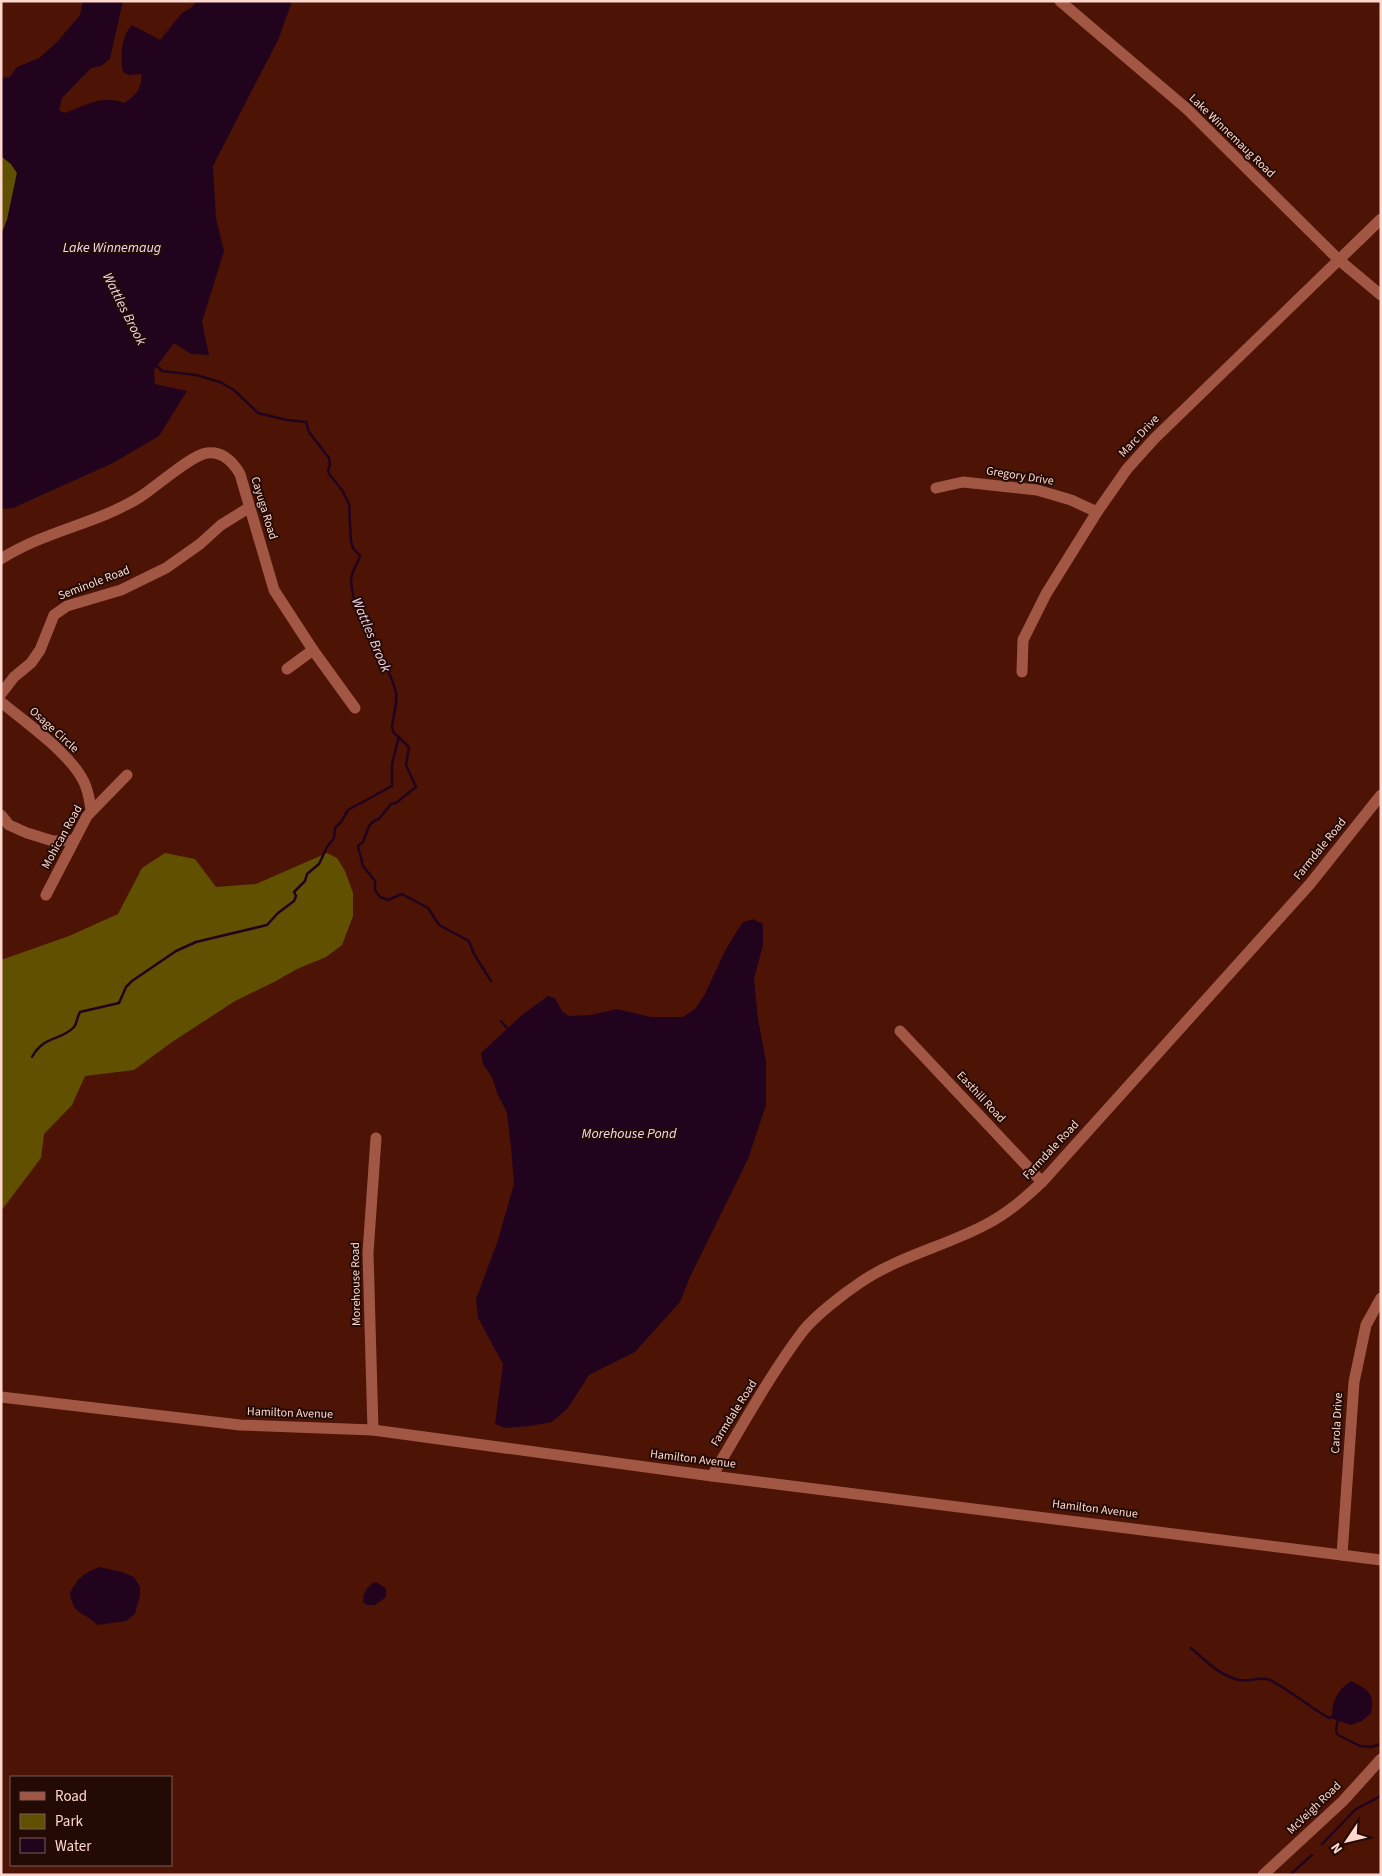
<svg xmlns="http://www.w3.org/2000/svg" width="1382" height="1876" font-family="'Source Sans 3',sans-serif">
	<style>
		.green { fill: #615000 }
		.water { fill: #22031d }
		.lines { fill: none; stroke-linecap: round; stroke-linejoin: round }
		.stream { stroke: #22031d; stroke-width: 2.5 }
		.minor { stroke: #a25745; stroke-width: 11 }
		.labels { text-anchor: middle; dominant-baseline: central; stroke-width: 4; stroke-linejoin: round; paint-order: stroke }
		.street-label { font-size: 12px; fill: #fed8ce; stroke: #230a05 }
		.water-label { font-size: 14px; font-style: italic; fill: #f2d7ec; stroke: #230a05 }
	</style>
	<rect width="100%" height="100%" fill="#4d1406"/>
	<!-- green -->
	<g class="green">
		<path d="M 1,156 L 11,164 L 17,173 L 7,220 L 1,235 Z"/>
		<path d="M 165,853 L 195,859 L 216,887 L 256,884 L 327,853 L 337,858 L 345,871 L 353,893 L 353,916 L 342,945 L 326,957 L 297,969 L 274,982 L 235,1001 L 172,1042 L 134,1070 L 85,1076 L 72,1105 L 44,1134 L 41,1158 L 1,1211 L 1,960 L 69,936 L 118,914 L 142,868 Z"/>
	</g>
	<!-- water -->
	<g class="water">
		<path d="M 83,1 L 123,1 L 110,59 L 101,66 L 91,68 L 62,98 L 59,110 L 64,113 C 86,106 102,94 124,103 C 135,96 143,88 141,74 L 129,75 L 123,72 C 120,57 121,36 132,25 L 160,40 L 182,13 L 192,7 L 197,1 L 292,1 L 279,38 L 213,166 L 216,218 L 224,251 L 202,322 L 209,355 L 191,354 L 174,343 L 154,370 L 155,384 L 187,391 L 159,436 L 113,463 L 13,508 L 1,509 L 1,235 L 7,220 L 17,173 L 11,164 L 1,156 L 1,77 L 9,78 L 17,67 L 39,58 L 57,42 L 80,15 Z"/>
		<path d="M 753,919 L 763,924 L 763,945 L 754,979 L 758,1019 L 766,1061 L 766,1105 L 748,1159 L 690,1277 L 680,1302 L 635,1352 L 589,1375 L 568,1408 L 552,1422 L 530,1426 L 505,1428 L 495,1424 L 503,1364 L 478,1318 L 476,1299 L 498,1240 L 514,1184 L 511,1147 L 507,1113 L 497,1093 L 492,1077 L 483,1064 L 481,1053 L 522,1015 L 548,996 L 555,998 L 562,1011 L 569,1016 L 590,1015 L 617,1009 L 651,1017 L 683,1017 L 695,1009 L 704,996 L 725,951 L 737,931 L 743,922 Z"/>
		<path d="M 100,1567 L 122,1572 L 134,1577 L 140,1587 L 140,1595 L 135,1614 L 126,1621 L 97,1625 C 84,1611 73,1616 70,1593 C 78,1578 83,1573 100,1567 Z"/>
		<path d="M 376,1582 L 386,1588 L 386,1597 L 375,1605 L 367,1605 L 363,1602 C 363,1593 367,1585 376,1582 Z"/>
		<path d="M 1351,1681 C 1368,1690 1375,1692 1371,1713 L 1362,1721 L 1351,1725 L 1333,1719 C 1330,1702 1338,1690 1351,1681 Z"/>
	</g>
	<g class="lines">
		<!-- stream -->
		<g class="stream">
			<path d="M 156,365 L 162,371 L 196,375 L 220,382 L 234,390 L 258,413 L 287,420 L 306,422 L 309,432 L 329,458 L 330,465 L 328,471 L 330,475 L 342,490 L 349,504 L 351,541 L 353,548 L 360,556 C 358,564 351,571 351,581 C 353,619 385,653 395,689 C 399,700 393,716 392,727 L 394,733 L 409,747 L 406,765 L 416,787 L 396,803 L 391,804 L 379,819 L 374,821 L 369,826 L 363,842 L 358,846 L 363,866 L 375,881 L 375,890 L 380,897 L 388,900 L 402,894 L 428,908 L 439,925 L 469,941 L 474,954 L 491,981"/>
			<path d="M 501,1021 L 508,1029"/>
			<path d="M 32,1057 C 44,1035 61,1041 74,1027 C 77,1023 77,1017 80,1012 L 119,1003 L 126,987 L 132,981 L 176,951 L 196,942 L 267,925 L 278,913 L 294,901 L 296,896 L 294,892 L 305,881 L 307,874 L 319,864 L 327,847 L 334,838 L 335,828 L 341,822 L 348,810 L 392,786 L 392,764 L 399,737"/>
			<path d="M 1191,1648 C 1205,1660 1220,1676 1239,1680 C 1249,1682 1261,1676 1270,1680 C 1290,1690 1309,1707 1329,1718 L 1334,1716 L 1338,1718 L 1336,1731 L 1338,1735 L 1360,1746 L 1371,1747 L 1381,1744"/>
			<path d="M 1322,1844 L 1356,1809 L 1381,1796"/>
			<path d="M 1290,1875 L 1312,1855"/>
		</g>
		<!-- minor -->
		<g class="minor">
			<path d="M 1060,1 L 1187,109 L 1339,260 L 1381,295"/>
			<path d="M 936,488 L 963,482 L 1037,490 L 1071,500 L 1097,512"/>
			<path d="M 1,559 C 44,531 97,524 140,497 C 156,487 191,455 207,453 C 223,451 233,462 240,474 L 274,590 L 313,650 L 355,708"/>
			<path d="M 287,669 L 313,650"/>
			<path d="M 1022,672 L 1023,640 L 1046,594 L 1097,512 L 1127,469 L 1154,439 L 1381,219"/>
			<path d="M 1,694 L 14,677 L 31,663 L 40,650 L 54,615 L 67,606 L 121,590 L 166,568 L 200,544 L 221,525 L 250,507"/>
			<path d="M 1,702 C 26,723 76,757 86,787 C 89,795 90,803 91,810"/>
			<path d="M 1,815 L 9,825 L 27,833 L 53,841 L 74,840"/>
			<path d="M 46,895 L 87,816 L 127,775"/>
			<path d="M 900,1031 L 1042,1182"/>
			<path d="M 1,1397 L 240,1425 L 373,1430 L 712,1476 L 1381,1560"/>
			<path d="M 373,1430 L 368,1253 L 376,1138"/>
			<path d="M 712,1476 C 741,1428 769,1376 803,1331 C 816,1315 843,1294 861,1282 C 898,1257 945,1246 985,1225 C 1007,1214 1025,1198 1042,1182 L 1310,884 L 1381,795"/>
			<path d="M 1342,1555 L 1354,1382 L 1366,1325 L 1381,1298"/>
			<path d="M 1263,1875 L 1343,1801 L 1381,1759"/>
		</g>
	</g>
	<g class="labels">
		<!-- street labels -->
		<g class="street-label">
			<text transform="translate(1232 136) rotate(44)">Lake Winnemaug Road</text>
			<text transform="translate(1139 436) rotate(-47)">Marc Drive</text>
			<text transform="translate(1020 476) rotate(9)">Gregory Drive</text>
			<text transform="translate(264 508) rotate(73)">Cayuga Road</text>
			<text transform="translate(94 583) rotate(-21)">Seminole Road</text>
			<text transform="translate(54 730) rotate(42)">Osage Circle</text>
			<text transform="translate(62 837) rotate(-61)">Mohican Road</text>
			<text transform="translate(1320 849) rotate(-51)">Farmdale Road</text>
			<text transform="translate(981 1097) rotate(47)">Easthill Road</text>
			<text transform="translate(1051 1150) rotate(-47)">Farmdale Road</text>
			<text transform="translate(356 1284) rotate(-91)">Morehouse Road</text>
			<text transform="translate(290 1413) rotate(2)">Hamilton Avenue</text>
			<text transform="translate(734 1413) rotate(-58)">Farmdale Road</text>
			<text transform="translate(1337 1423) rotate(-87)">Carola Drive</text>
			<text transform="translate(693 1459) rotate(7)">Hamilton Avenue</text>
			<text transform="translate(1095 1509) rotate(7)">Hamilton Avenue</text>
			<text transform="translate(1314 1808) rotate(-44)">McVeigh Road</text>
		</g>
		<!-- water labels -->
		<g class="water-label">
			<text x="112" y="248">Lake Winnemaug</text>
			<text transform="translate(124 309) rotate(63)">Wattles Brook</text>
			<text transform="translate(371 635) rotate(67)">Wattles Brook</text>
			<text x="629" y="1134">Morehouse Pond</text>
		</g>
	</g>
	<!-- border -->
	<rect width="1382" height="1876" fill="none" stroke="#fed8ce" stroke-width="5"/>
	<!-- legend -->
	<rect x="10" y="1776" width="162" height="90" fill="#230a05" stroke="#7b5c55"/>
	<rect x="20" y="1792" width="25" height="8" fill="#a25745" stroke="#7b5c55"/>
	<text x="55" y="1801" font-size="15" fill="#fed8ce">Road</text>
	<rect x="20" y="1814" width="25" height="15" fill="#615000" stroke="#7b5c55"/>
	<text x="55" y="1826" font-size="15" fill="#fed8ce">Park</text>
	<rect x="20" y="1838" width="25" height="15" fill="#22031d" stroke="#7b5c55"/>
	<text x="55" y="1851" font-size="15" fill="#fed8ce">Water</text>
	<!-- north arrow -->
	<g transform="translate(1347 1841) rotate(235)" stroke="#230a05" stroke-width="4" paint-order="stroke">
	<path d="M0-4L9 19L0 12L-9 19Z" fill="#fed8ce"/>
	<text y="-8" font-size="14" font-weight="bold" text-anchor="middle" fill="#fed8ce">N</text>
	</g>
</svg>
